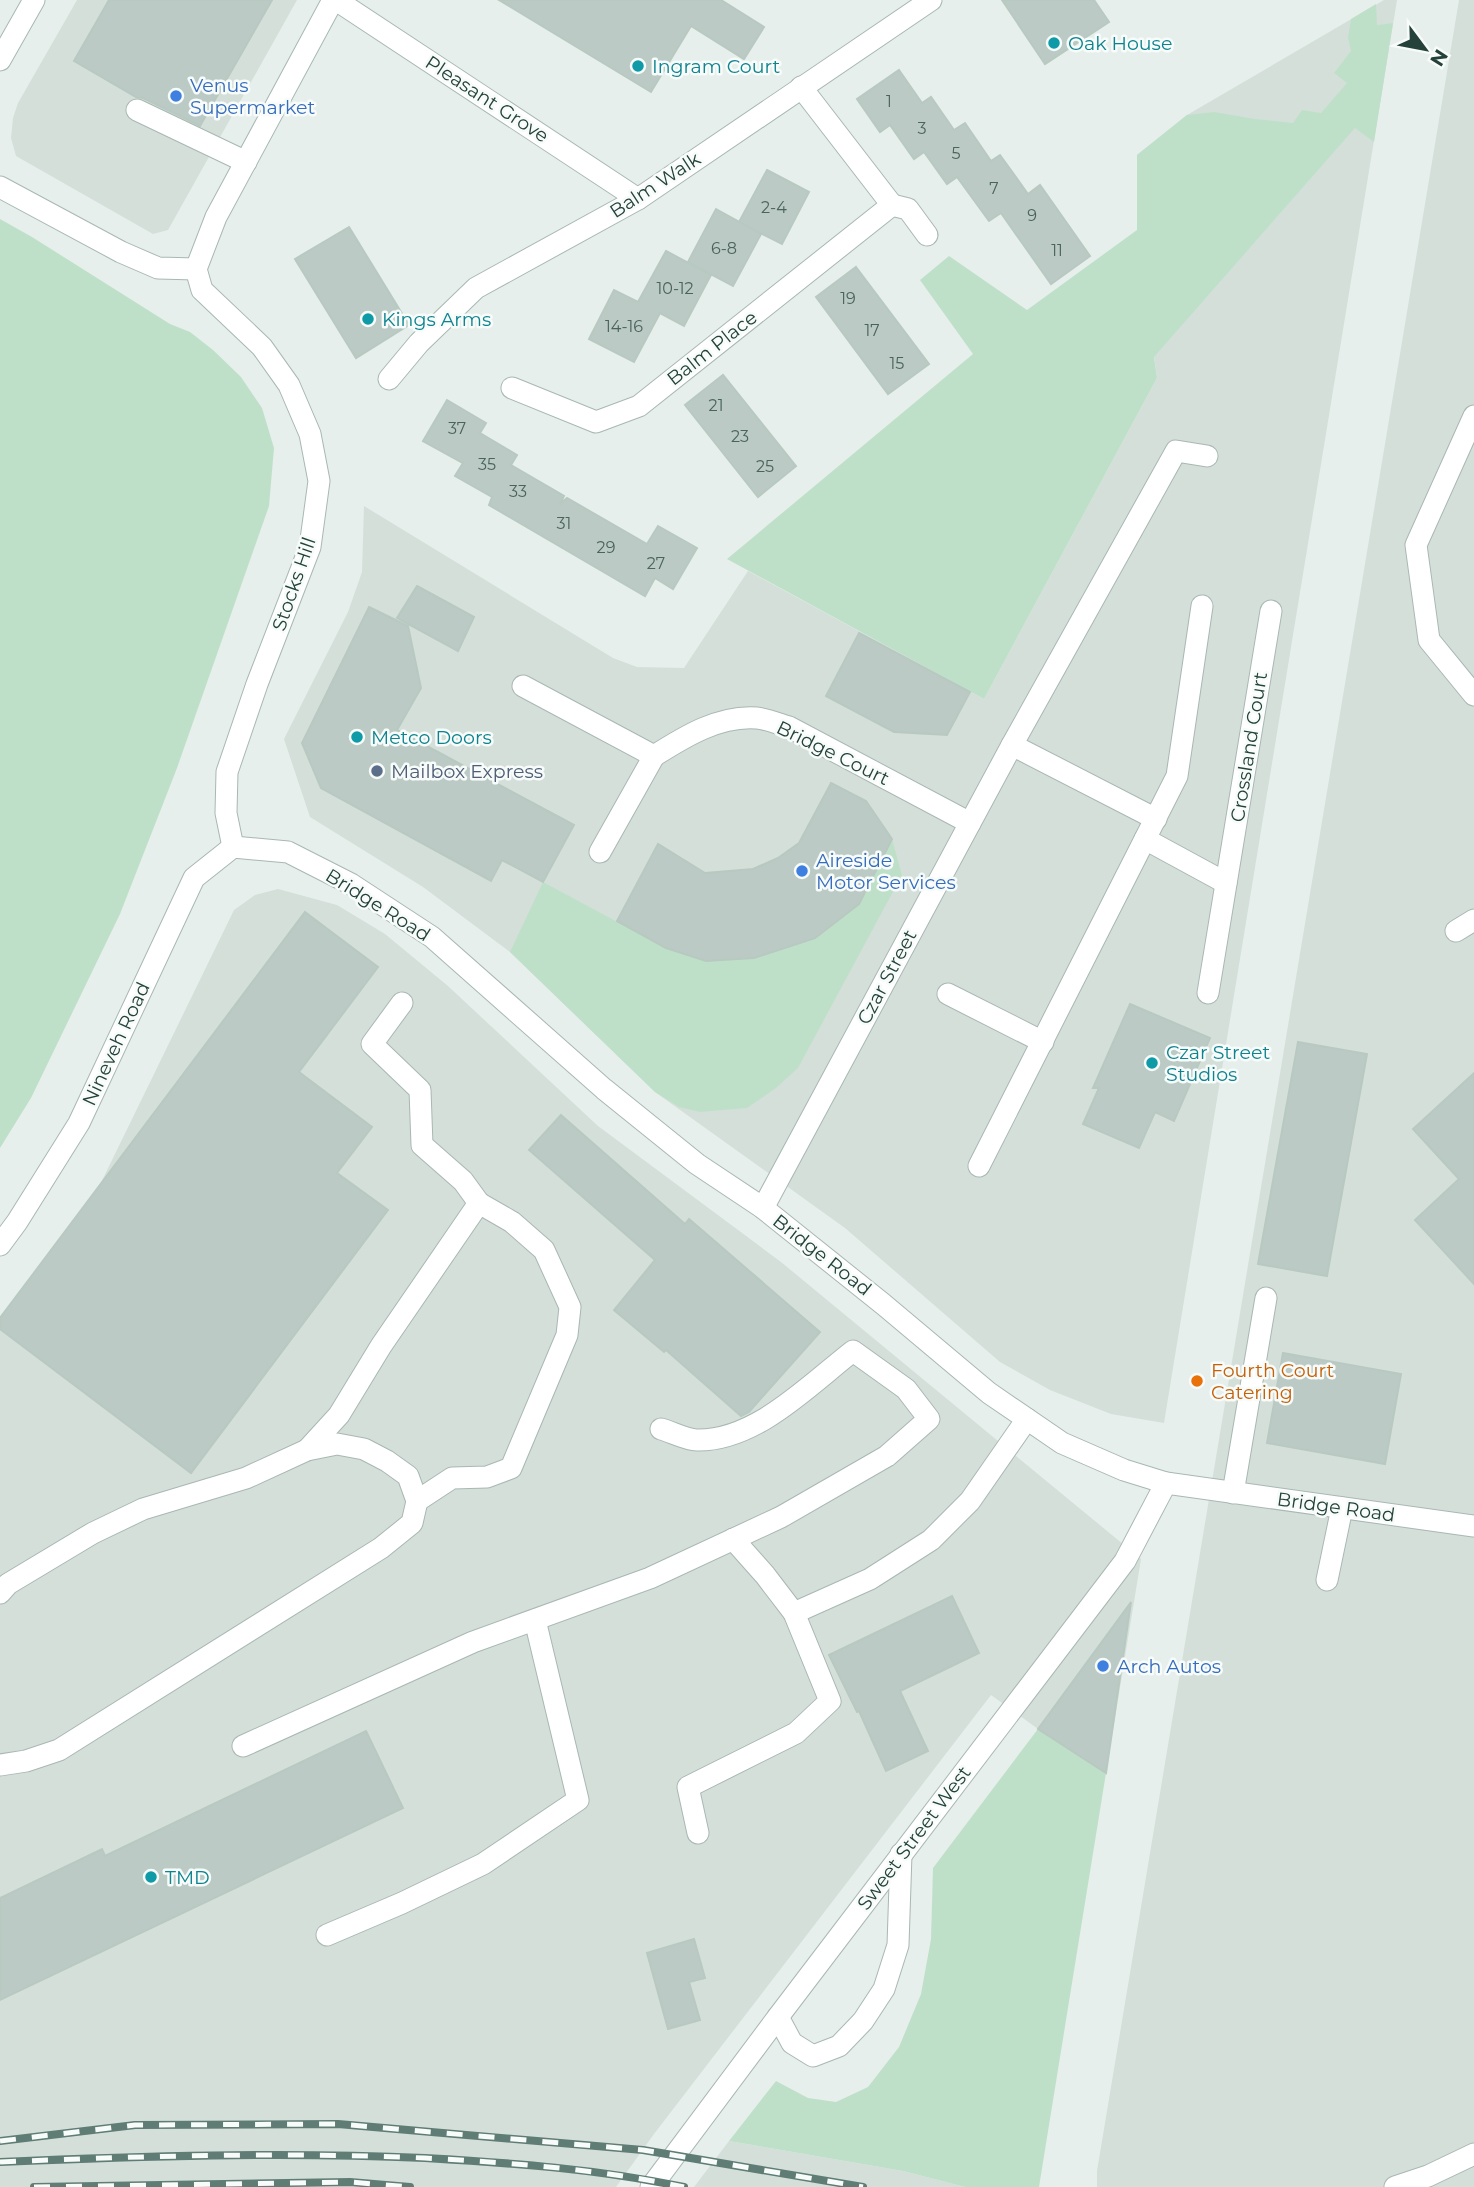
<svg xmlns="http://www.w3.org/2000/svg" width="1474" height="2187" font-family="Montserrat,sans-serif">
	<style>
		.built { fill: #d4dfda }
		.green { fill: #bfe0c8 }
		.building { fill: #bbcac4; stroke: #b8c9c2; stroke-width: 2 }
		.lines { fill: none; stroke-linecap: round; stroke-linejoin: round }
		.service-casing { stroke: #a8b8b2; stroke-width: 23 }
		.minor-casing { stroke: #a8b8b2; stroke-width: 23 }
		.tertiary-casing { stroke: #a8b8b2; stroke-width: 23 }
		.service { stroke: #fff; stroke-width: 21 }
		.minor { stroke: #fff; stroke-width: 21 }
		.tertiary { stroke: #fff; stroke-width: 21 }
		.rail-casing { stroke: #5f7d75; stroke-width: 8 }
		.rail { stroke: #f7fbf9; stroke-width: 5; stroke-dasharray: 16; stroke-linecap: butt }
		.culture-dot { fill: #0f9aa8; stroke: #f7fbf9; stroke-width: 2.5 }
		.shop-dot { fill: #3f7fe0; stroke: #f7fbf9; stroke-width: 2.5 }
		.service-dot { fill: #5c6f8a; stroke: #f7fbf9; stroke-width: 2.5 }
		.food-dot { fill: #e8710a; stroke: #f7fbf9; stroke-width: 2.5 }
		.labels { text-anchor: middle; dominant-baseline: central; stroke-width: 5; stroke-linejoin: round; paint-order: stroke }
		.number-label { font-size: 16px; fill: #4a645c }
		.culture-label { font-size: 19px; fill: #0d838f; stroke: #f7fbf9; text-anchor: start }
		.shop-label { font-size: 19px; fill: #366cbe; stroke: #f7fbf9; text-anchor: start }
		.street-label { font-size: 19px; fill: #24423a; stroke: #f7fbf9 }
		.service-label { font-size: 19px; fill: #4e5e75; stroke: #f7fbf9; text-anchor: start }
		.food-label { font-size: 19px; fill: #c56008; stroke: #f7fbf9; text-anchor: start }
	</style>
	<rect width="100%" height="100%" fill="#e6efeb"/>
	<!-- built -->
	<g class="built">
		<path d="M 77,0 L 297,0 L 168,230 L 153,234 L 16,156 L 11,138 L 13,118 L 18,103 Z"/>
		<path d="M 1384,0 L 1397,0 L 1164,1423 L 1111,1414 L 1050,1390 L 1000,1362 L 845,1228 L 655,1092 L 510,952 L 423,887 L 310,817 L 284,739 L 348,612 L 362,572 L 364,506 L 613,658 L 637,667 L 684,668 L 748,571 L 984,699 L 1157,378 L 1137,230 L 1137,155 L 1187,115 Z"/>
		<path d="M 1459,0 L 1474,0 L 1474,2187 L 1097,2187 L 1097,2171 Z"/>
		<path d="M 278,889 L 337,905 L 385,934 L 448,986 L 598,1126 L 781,1262 L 1141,1559 L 1106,1773 L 1038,1729 L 991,1695 L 654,2134 L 616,2187 L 0,2187 L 0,1318 L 95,1195 L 234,910 L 255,895 Z"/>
		<path d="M 729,2141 L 903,2171 L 965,2187 L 694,2187 Z"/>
	</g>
	<!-- green -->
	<g class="green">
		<path d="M 1376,4 L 1377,25 L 1393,23 L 1374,142 L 1355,128 L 1154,357 L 1157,378 L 984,699 L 727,559 L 973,354 L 920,280 L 949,256 L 1027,310 L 1137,230 L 1137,155 L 1187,115 L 1214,112 L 1255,119 L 1293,123 L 1302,110 L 1321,113 L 1347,83 L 1334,73 L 1351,51 L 1348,38 L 1351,19 Z"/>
		<path d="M 0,219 L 32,237 L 170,324 L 190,332 L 213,350 L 241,377 L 262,408 L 274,448 L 269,506 L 177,768 L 120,914 L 31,1098 L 0,1148 Z"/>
		<path d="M 892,839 L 902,875 L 798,1068 L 776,1088 L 747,1108 L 700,1112 L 679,1107 L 655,1092 L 510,952 L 543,882 L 666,948 L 706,961 L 754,958 L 815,938 L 859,904 Z"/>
		<path d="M 1038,1729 L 1106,1773 L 1039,2187 L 965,2187 L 903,2171 L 729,2141 L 776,2081 L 808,2098 L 836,2102 L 868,2087 L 899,2047 L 921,1994 L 931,1939 L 933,1868 Z"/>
	</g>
	<!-- building -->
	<g class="building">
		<path d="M 109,0 L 272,0 L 200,126 L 143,98 L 136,97 L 74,61 Z"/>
		<path d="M 499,0 L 721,0 L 764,27 L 744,59 L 691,26 L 651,92 Z"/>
		<path d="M 1002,0 L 1094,0 L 1109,22 L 1045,64 Z"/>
		<path d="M 899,70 L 922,103 L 931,97 L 954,130 L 965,123 L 991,161 L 1000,155 L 1028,194 L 1040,185 L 1090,256 L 1051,284 L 1001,213 L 989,221 L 957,177 L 947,184 L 924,152 L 914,159 L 890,125 L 880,132 L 857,99 Z"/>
		<path d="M 767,170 L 809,192 L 782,244 L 739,222 Z"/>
		<path d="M 716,209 L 761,234 L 733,286 L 688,262 Z"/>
		<path d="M 349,227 L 409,325 L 356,358 L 295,259 Z"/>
		<path d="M 666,251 L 711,275 L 684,326 L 660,313 L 634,362 L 589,339 L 614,290 L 638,302 Z"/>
		<path d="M 856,267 L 929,364 L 888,394 L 816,297 Z"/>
		<path d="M 723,375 L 796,466 L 758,497 L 685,405 Z"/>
		<path d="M 447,400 L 486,423 L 480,433 L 517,455 L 511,465 L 564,496 L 560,504 L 567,498 L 647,544 L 658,526 L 697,548 L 673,589 L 655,578 L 645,596 L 489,505 L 492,497 L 455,476 L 463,463 L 423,441 Z"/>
		<path d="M 417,586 L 474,617 L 458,651 L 397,618 Z"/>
		<path d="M 369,607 L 408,626 L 421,688 L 397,730 L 574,825 L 543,882 L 502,860 L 491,881 L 321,788 L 302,743 Z"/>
		<path d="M 859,633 L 970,692 L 947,735 L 894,732 L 826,696 Z"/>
		<path d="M 831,783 L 866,801 L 892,839 L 859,904 L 815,938 L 754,958 L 706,961 L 666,948 L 617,921 L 658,844 L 705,873 L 753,869 L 778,858 L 799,843 Z"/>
		<path d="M 305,912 L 378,967 L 299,1072 L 372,1127 L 337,1173 L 388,1210 L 191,1473 L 0,1329 L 0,1318 Z"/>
		<path d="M 1130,1004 L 1210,1038 L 1174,1121 L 1155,1112 L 1139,1148 L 1083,1124 L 1099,1088 L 1093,1088 Z"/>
		<path d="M 1298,1042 L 1367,1054 L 1327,1276 L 1258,1264 Z"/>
		<path d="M 1474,1073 L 1474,1284 L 1415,1220 L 1459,1179 L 1413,1129 Z"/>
		<path d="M 561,1115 L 685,1224 L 689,1219 L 820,1332 L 749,1412 L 741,1416 L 666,1350 L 664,1352 L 614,1310 L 655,1260 L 529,1150 Z"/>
		<path d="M 1283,1353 L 1401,1374 L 1385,1464 L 1267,1443 Z"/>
		<path d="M 952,1596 L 979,1653 L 900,1691 L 928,1751 L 886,1771 L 859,1711 L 857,1712 L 829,1655 Z"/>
		<path d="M 1131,1602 L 1106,1773 L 1038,1729 Z"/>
		<path d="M 366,1731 L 403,1808 L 0,2000 L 0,1898 L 102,1849 L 105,1856 Z"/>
		<path d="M 694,1939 L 705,1978 L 689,1982 L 700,2020 L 668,2029 L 647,1953 Z"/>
	</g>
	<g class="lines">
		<defs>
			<g id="service">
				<path d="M 137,110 L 246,162"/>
				<path d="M 1474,416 L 1416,545 L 1429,640 L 1474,695"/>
				<path d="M 1145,839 L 1226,883"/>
				<path d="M 1208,993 L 1271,611"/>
				<path d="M 402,1003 L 372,1044 L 420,1090 L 422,1145 L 463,1181 L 479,1203"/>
				<path d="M 307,1450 L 339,1415 L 381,1346 L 479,1203 L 512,1222 L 544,1250 L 570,1307 L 567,1335 L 511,1468 L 487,1477 L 452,1478 L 417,1501"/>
				<path d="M 1233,1493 L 1266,1298"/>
				<path d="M 1327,1580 L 1342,1508"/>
				<path d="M 0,1593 L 8,1584 L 93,1533 L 143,1509 L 246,1478 L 307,1450 L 337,1444 L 364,1449 L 387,1461 L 408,1476 L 417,1501 L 412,1523 L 381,1548 L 59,1750 L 26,1761 L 0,1765"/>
				<path d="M 794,1613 L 870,1579 L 931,1540 L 970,1501 L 1027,1419"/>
				<path d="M 243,1746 L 473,1642 L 650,1578 L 781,1517 L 887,1456 L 929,1419 L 906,1389 L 853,1351 C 809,1385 756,1441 697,1440 C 686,1440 672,1432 661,1429"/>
				<path d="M 698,1833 L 688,1787 L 796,1733 L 830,1701 L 794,1613 L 765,1575 L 733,1539"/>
				<path d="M 327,1935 L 402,1903 L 483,1864 L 578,1800 L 535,1620"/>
				<path d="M 778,2017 L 792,2043 L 813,2056 L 839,2046 L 863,2021 L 884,1989 L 898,1945 L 901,1854"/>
				<path d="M 1395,2187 L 1428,2176 L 1474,2154"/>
			</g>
			<g id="minor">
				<path d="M 336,0 L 638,199"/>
				<path d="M 0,60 L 34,0"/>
				<path d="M 892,205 L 908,209 L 927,235"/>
				<path d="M 389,379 L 419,343 L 476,288 L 638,199 L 931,0"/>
				<path d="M 512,388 L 596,422 L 639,406 L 892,205 L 801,87"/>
				<path d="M 523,686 L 654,756 C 684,737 719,715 757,718 C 767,719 779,724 789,727 L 970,823"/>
				<path d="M 1012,745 L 1156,819"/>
				<path d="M 600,852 L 654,756"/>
				<path d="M 1456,931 L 1474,920"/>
				<path d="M 948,994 L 1043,1042"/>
				<path d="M 979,1166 L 1177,776 L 1202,606"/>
				<path d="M 763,1208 L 1012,745 L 1176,451 L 1207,456"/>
			</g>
			<g id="tertiary">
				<path d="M 0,187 L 121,252 L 158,268 L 196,269"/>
				<path d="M 196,269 L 202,290 L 262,347 L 289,385 L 310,434 L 319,481 L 310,547 L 257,684 L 227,772 L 226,813 L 233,847"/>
				<path d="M 196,269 L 216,217 L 333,0"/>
				<path d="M 233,847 L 288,852 L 351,884 L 432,937 L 604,1089 L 697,1164 L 763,1208 L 883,1304 L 989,1393 L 1062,1443 L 1124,1470 L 1166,1483 L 1474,1526"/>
				<path d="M 0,1245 L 17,1222 L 79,1123 L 194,878 L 233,847"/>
				<path d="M 651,2187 L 778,2017 L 1125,1561 L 1166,1483"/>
			</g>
		</defs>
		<!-- service casing -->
		<use href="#service" class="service-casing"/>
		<!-- minor casing -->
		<use href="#minor" class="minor-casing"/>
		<!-- tertiary casing -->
		<use href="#tertiary" class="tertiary-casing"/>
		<!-- service -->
		<use href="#service" class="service"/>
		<!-- minor -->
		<use href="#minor" class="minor"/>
		<!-- tertiary -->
		<use href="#tertiary" class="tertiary"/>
		<defs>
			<g id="rail">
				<path d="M 0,2141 L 135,2125 L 338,2124 L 643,2150 L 863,2187"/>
				<path d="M 0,2162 C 142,2156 284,2152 425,2158 C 513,2163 598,2169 684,2187"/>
				<path d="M 34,2187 L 350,2182 L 410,2187"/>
			</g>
		</defs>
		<!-- rail casing -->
		<use href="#rail" class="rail-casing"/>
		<!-- rail -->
		<use href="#rail" class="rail"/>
	</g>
	<!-- markers -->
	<g class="culture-dot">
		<circle cx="1054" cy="43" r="7"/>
		<circle cx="638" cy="66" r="7"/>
		<circle cx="368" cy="319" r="7"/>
		<circle cx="357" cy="737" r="7"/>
		<circle cx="1152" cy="1063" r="7"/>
		<circle cx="151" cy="1877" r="7"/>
	</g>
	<g class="shop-dot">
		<circle cx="176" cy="96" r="7"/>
		<circle cx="802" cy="871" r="7"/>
		<circle cx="1103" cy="1666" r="7"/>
	</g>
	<circle class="service-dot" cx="377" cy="771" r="7"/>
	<circle class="food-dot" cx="1197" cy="1381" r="7"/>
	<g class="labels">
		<!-- number labels -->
		<g class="number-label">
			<text x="889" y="101">1</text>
			<text x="922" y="128">3</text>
			<text x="956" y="153">5</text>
			<text x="994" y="188">7</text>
			<text x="774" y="207">2-4</text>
			<text x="1032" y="215">9</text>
			<text x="724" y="248">6-8</text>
			<text x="1057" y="250">11</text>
			<text x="675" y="288">10-12</text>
			<text x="848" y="298">19</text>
			<text x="624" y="326">14-16</text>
			<text x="872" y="330">17</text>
			<text x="897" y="363">15</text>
			<text x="716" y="405">21</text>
			<text x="457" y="428">37</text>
			<text x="740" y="436">23</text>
			<text x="487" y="464">35</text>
			<text x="765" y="466">25</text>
			<text x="518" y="491">33</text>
			<text x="564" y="523">31</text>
			<text x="606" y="547">29</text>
			<text x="656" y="563">27</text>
		</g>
		<!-- culture labels -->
		<g class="culture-label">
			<text x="1068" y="43">Oak House</text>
			<text x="652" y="66">Ingram Court</text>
			<text x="382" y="319">Kings Arms</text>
			<text x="371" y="737">Metco Doors</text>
			<text x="1166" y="1052">Czar Street<tspan x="1166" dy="22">Studios</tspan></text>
			<text x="165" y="1877">TMD</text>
		</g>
		<!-- shop labels -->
		<g class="shop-label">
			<text x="190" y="85">Venus<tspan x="190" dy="22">Supermarket</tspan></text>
			<text x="816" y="860">Aireside<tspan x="816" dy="22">Motor Services</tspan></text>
			<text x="1117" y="1666">Arch Autos</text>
		</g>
		<!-- street labels -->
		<g class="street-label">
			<text transform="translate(487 99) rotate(33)">Pleasant Grove</text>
			<text transform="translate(655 185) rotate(-33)">Balm Walk</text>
			<text transform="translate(712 348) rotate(-38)">Balm Place</text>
			<text transform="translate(294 584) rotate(-71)">Stocks Hill</text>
			<text transform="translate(1249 747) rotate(-81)">Crossland Court</text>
			<text transform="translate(833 753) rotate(26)">Bridge Court</text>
			<text transform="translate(378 905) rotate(32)">Bridge Road</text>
			<text transform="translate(887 977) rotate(-62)">Czar Street</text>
			<text transform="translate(116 1044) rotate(-65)">Nineveh Road</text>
			<text transform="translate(822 1255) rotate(38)">Bridge Road</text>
			<text transform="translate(1336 1507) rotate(8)">Bridge Road</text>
			<text transform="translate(914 1838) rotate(-53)">Sweet Street West</text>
		</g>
		<!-- service labels -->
		<g class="service-label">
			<text x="391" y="771">Mailbox Express</text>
		</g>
		<!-- food labels -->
		<g class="food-label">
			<text x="1211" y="1370">Fourth Court<tspan x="1211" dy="22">Catering</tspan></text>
		</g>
	</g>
	<!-- north arrow -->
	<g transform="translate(1425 49) rotate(122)" stroke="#f7fbf9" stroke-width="5" paint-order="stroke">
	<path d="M0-5L12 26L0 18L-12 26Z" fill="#24423a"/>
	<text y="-10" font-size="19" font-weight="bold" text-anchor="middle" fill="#24423a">N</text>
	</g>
</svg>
